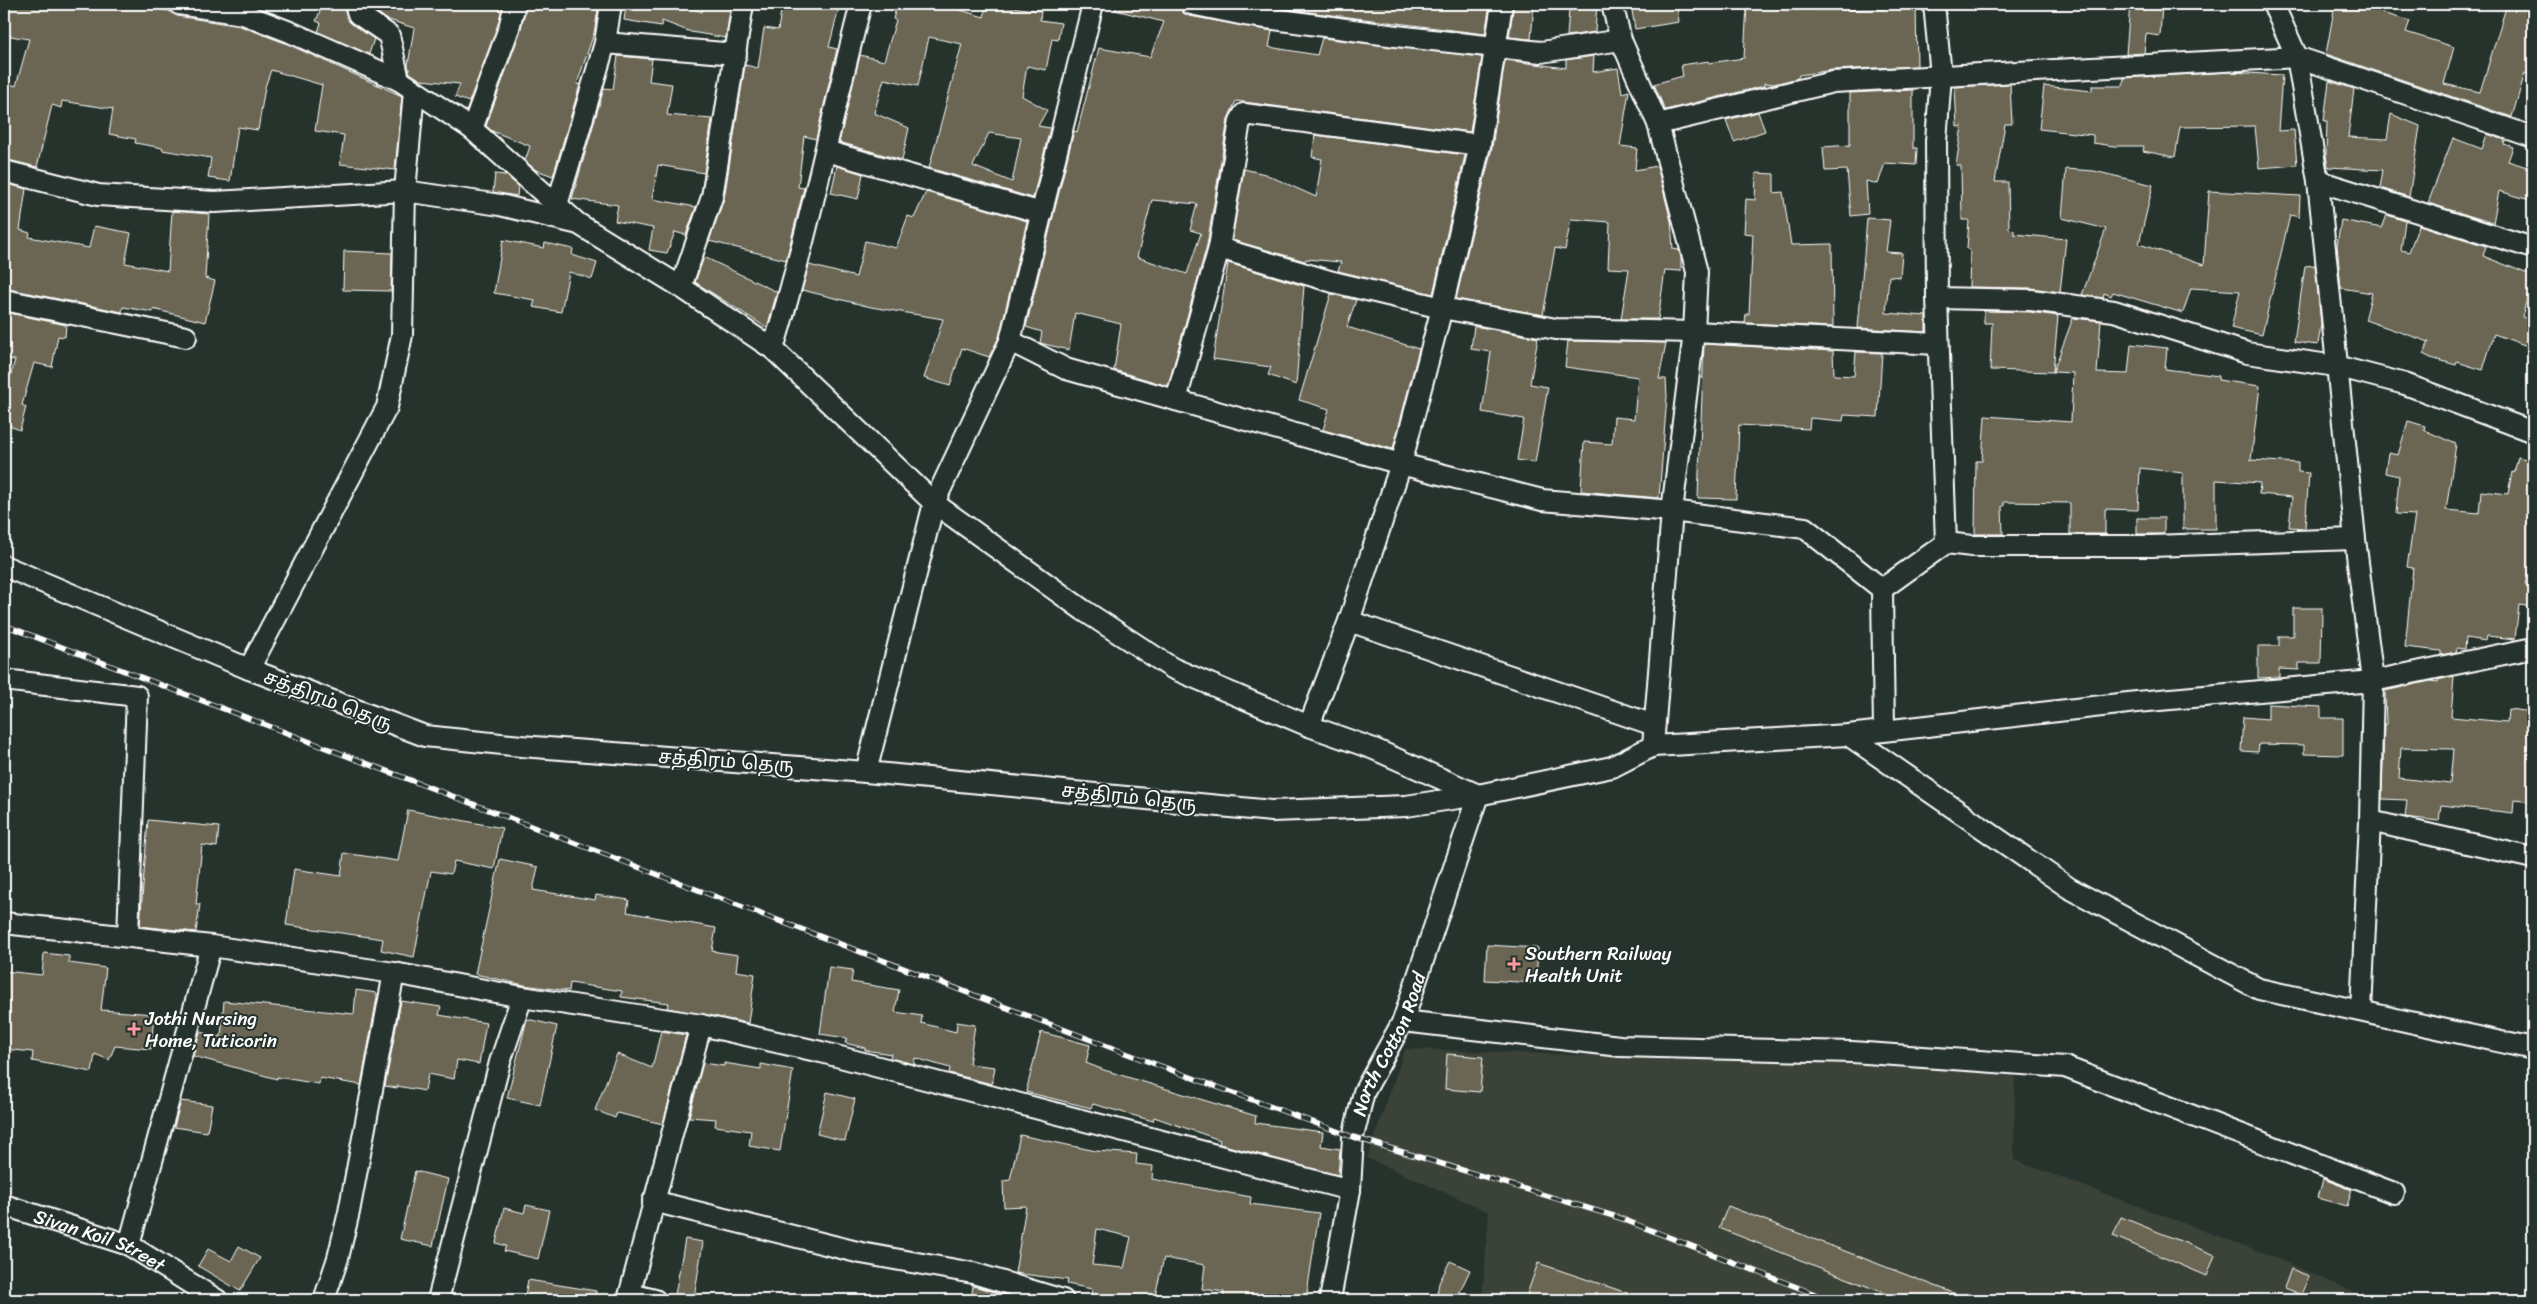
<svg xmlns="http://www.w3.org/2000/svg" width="2537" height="1304" font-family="Sriracha,'Noto Sans Tamil',sans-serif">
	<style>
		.built { fill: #3a4238 }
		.building { fill: #6a6652; stroke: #fff; fill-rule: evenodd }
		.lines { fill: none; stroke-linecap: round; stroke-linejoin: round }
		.minor-casing { stroke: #fff; stroke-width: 24 }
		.minor { stroke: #26332d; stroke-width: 20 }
		.rail-casing { stroke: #fff; stroke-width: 5.5 }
		.rail { stroke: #26332d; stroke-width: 4; stroke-dasharray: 11; stroke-linecap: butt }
		.poi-dot { fill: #ff9aa2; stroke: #26332d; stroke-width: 2 }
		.labels { text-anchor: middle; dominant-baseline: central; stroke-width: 4; stroke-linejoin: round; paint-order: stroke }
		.street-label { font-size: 19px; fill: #fff; stroke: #26332d }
		.poi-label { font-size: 19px; fill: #fff; stroke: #26332d; text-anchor: start }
	</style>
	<rect width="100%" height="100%" fill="#26332d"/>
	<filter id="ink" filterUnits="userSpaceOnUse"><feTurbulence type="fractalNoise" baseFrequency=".02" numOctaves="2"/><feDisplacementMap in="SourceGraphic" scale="10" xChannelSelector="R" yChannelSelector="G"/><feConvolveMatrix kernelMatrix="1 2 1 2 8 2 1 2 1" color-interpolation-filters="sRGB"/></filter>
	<g filter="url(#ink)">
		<!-- built -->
		<path class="built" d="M 1405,1049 L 2015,1070 L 2014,1160 L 2272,1256 L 2371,1300 L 1482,1300 L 1489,1212 L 1367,1158 Z"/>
		<!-- building -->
		<g class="building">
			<path d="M 4,4 L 139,6 L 170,11 L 177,16 L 240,26 L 285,43 L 402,96 L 395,170 L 340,164 L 344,135 L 315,131 L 322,85 L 271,70 L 265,87 L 258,130 L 238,127 L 230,181 L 208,178 L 211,158 L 162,150 L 163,148 L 135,143 L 136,139 L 109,134 L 113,109 L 62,101 L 61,108 L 52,105 L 37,167 L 4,159 L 4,82 L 16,86 L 29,39 L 4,35 Z"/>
			<path d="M 323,4 L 343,4 L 347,17 L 351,23 L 374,39 L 369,54 L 318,32 L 321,23 L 316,21 Z"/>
			<path d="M 367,4 L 503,4 L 498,25 L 469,102 L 455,97 L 460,84 L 421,80 L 410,73 L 408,65 L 414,28 L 386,19 Z"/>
			<path d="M 527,4 L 599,4 L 594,33 L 577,84 L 580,85 L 553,176 L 536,170 L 525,161 L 530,146 L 492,131 L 486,126 L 520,32 Z"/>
			<path d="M 623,4 L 680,4 L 702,12 L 703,4 L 731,4 L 726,38 L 691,32 L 662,21 L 661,26 L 624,20 L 626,7 Z"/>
			<path d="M 782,4 L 840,4 L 829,47 L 837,49 L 816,139 L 804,136 L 798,187 L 804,188 L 786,260 L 709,241 L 724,199 L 745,65 L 758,68 L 764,28 L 778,30 Z"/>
			<path d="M 897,4 L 940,4 L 984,17 L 986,4 L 989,4 L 1041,11 L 1040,20 L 1061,23 L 1058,40 L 1052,39 L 1046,70 L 1027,66 L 1022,96 L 1047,110 L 1038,126 L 1050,128 L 1033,198 L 929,168 L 962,44 L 929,37 L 918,86 L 884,79 L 874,113 L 909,128 L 902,160 L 839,142 L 860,55 L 884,61 L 896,20 L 893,19 ZM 989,133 L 1021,138 L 1012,182 L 973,166 Z"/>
			<path d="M 1116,4 L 1179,4 L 1183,13 L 1189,16 L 1272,31 L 1269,47 L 1317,55 L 1322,38 L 1482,57 L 1470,132 L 1236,101 L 1228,119 L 1207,245 L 1168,386 L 1114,370 L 1121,324 L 1075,313 L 1069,350 L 1040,343 L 1042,332 L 1026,327 L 1074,131 L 1077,132 L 1099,48 L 1150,57 L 1164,22 L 1115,10 ZM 1152,200 L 1197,204 L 1190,230 L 1201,233 L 1187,274 L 1137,257 Z"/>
			<path d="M 1293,4 L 1490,4 L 1485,34 L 1292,10 Z"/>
			<path d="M 1514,4 L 1534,4 L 1531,39 L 1509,37 Z"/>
			<path d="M 1576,4 L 1597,4 L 1595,32 L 1567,36 L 1569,10 L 1575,10 Z"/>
			<path d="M 1631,4 L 1677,4 L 1679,22 L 1635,29 Z"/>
			<path d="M 1747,4 L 1818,4 L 1818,10 L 1884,9 L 1884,4 L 1916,4 L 1917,66 L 1832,70 L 1799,75 L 1798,78 L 1774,84 L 1764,83 L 1764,86 L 1665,110 L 1654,84 L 1683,76 L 1681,65 L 1709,61 L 1709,63 L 1744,58 Z"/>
			<path d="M 2130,4 L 2162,4 L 2160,36 L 2146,34 L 2144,53 L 2126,54 Z"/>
			<path d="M 2335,4 L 2367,6 L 2368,4 L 2385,4 L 2382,13 L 2410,21 L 2406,32 L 2454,47 L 2444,84 L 2480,92 L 2507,4 L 2533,4 L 2533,76 L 2525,73 L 2512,117 L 2326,54 Z"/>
			<path d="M 618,56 L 652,59 L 649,81 L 672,84 L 667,115 L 712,119 L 704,173 L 658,165 L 652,199 L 696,207 L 686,235 L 675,232 L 667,253 L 649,250 L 653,228 L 615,221 L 618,205 L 572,199 L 604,88 L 613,89 Z"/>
			<path d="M 1594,56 L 1593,72 L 1618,68 L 1622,93 L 1629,91 L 1620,146 L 1637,148 L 1635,170 L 1657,166 L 1671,221 L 1673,249 L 1679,250 L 1681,258 L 1681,271 L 1665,270 L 1658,319 L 1621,319 L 1629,269 L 1608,268 L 1610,222 L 1571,219 L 1565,250 L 1555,248 L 1543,315 L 1456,299 L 1492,148 L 1505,60 L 1566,68 L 1566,60 Z"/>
			<path d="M 2230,72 L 2282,75 L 2278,131 L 2294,130 L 2297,165 L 2259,168 L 2255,126 L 2180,127 L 2175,157 L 2143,151 L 2144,146 L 2114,146 L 2093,143 L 2093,135 L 2039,129 L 2044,86 L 2092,91 L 2092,86 L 2123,86 L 2124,78 Z"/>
			<path d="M 2329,81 L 2354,89 L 2348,137 L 2387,139 L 2391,114 L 2420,126 L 2409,197 L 2380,188 L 2383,170 L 2328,167 L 2326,155 L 2327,121 L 2324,121 Z"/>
			<path d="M 2010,84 L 2012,124 L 2005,124 L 1995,182 L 2008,182 L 2009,229 L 2014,230 L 2014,234 L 2066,239 L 2060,292 L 2031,288 L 1969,287 L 1970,250 L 1967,249 L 1969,220 L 1962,220 L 1961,166 L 1956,165 L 1962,126 L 1957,127 L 1955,87 Z"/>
			<path d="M 1913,90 L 1913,148 L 1917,148 L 1916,165 L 1885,163 L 1878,184 L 1866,181 L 1868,214 L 1851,216 L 1847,170 L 1825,171 L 1823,147 L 1850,145 L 1850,93 Z"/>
			<path d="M 1758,112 L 1765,131 L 1734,142 L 1726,120 Z"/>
			<path d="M 2487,134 L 2505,140 L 2504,144 L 2513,147 L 2508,161 L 2533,169 L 2533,201 L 2499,191 L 2493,223 L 2428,203 L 2453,138 L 2482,149 Z"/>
			<path d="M 1315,135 L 1465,155 L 1433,294 L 1338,271 L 1341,262 L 1306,259 L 1305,261 L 1232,240 L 1244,169 L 1265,174 L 1316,197 L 1322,159 L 1312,157 Z"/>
			<path d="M 837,166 L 863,174 L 858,199 L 831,193 Z"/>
			<path d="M 2066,169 L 2094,171 L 2153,185 L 2139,244 L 2204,265 L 2209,191 L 2300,196 L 2299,217 L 2290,215 L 2262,335 L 2231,328 L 2240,291 L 2191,288 L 2183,313 L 2113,292 L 2111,296 L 2104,293 L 2103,298 L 2082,295 L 2106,229 L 2062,218 Z"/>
			<path d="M 1756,173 L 1774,174 L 1774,193 L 1783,192 L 1791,245 L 1832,244 L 1833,327 L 1745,323 L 1746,314 L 1749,314 L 1753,234 L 1744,233 L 1746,199 L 1755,200 Z"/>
			<path d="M 495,174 L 506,175 L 518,186 L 517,196 L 493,192 Z"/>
			<path d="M 4,183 L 26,189 L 20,230 L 30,233 L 29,237 L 89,248 L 94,226 L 131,233 L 125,263 L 168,271 L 172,211 L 209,214 L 205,278 L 215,281 L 205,322 L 153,309 L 153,312 L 123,307 L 122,312 L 4,288 Z"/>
			<path d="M 926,192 L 1027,221 L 999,337 L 989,357 L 962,348 L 950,386 L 924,378 L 943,319 L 871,307 L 802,290 L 809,265 L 856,277 L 865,241 L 896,248 L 908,216 L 914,218 Z"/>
			<path d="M 2387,215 L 2405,221 L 2401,250 L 2409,252 L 2419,225 L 2486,246 L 2483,256 L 2533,276 L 2522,317 L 2533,321 L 2533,348 L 2494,334 L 2483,370 L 2457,362 L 2456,365 L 2431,358 L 2423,354 L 2429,342 L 2365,320 L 2372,293 L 2341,288 L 2337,245 L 2341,220 L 2382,228 Z"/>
			<path d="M 1867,218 L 1890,220 L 1886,252 L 1902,253 L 1900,277 L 1889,276 L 1886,313 L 1926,316 L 1926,332 L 1858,328 Z"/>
			<path d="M 503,240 L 544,248 L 545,243 L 573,249 L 572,255 L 597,263 L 592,279 L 569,272 L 561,312 L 533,307 L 535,300 L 494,293 Z"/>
			<path d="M 344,251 L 392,253 L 391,291 L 343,290 Z"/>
			<path d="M 704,257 L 777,292 L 767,328 L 695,282 Z"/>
			<path d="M 1228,263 L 1304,286 L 1296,385 L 1268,375 L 1271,367 L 1213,359 Z"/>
			<path d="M 2315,265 L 2321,324 L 2318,345 L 2294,342 L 2305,266 Z"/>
			<path d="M 1331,294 L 1356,300 L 1347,327 L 1419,349 L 1393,449 L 1323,430 L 1329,409 L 1299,400 Z"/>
			<path d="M 1984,311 L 2030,312 L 2058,316 L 2053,372 L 1990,370 L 1992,323 L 1984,323 Z"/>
			<path d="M 4,312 L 66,325 L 65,337 L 58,336 L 52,367 L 34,363 L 22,405 L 26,407 L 20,430 L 4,424 L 4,399 L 15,360 L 4,359 Z"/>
			<path d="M 2073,318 L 2101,321 L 2097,373 L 2128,374 L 2131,344 L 2167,348 L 2165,369 L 2219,376 L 2218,380 L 2260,386 L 2251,460 L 2298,463 L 2298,472 L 2309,473 L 2305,528 L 2289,527 L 2292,497 L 2259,494 L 2260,483 L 2216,480 L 2216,529 L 2183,529 L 2183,473 L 2140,468 L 2138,510 L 2105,509 L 2105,534 L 2070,534 L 2070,503 L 2004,502 L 2004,506 L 2002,506 L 2003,534 L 1975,534 L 1976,461 L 1982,461 L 1985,416 L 2071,422 L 2073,373 L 2053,372 Z"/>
			<path d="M 1474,326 L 1538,338 L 1530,384 L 1548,387 L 1535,463 L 1517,460 L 1524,419 L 1482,412 L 1491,352 L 1471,349 Z"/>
			<path d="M 1568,341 L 1666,343 L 1659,379 L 1666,379 L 1667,397 L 1659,498 L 1581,491 L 1584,442 L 1612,444 L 1614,417 L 1634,419 L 1638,377 L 1565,367 Z"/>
			<path d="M 1704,344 L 1833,351 L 1834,375 L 1854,376 L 1856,352 L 1882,353 L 1878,417 L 1844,415 L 1843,421 L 1810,418 L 1809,429 L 1739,425 L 1736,499 L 1698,498 Z"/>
			<path d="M 2408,421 L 2425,426 L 2424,430 L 2456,444 L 2446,510 L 2479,513 L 2481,491 L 2508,494 L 2512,472 L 2514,473 L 2518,457 L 2533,461 L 2533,554 L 2525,584 L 2533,585 L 2533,607 L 2519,605 L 2515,639 L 2487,636 L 2486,641 L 2466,638 L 2465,649 L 2457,648 L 2456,652 L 2441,655 L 2441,651 L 2405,647 L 2413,568 L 2407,567 L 2415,515 L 2396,514 L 2399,476 L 2385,473 L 2388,453 L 2398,455 Z"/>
			<rect x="2137" y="518" width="27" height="16"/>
			<path d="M 2293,608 L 2322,608 L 2321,663 L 2299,663 L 2299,670 L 2279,669 L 2279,677 L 2258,678 L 2258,646 L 2279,646 L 2279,636 L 2293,636 Z"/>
			<path d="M 2454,676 L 2451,717 L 2507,722 L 2508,709 L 2533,712 L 2533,802 L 2514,800 L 2513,813 L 2441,805 L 2439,821 L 2405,817 L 2407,800 L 2382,799 L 2384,724 L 2386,724 L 2385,691 L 2430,681 L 2438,682 L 2438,680 ZM 2401,748 L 2453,749 L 2450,784 L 2399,778 Z"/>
			<path d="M 2268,704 L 2321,707 L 2321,718 L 2343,718 L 2343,755 L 2304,754 L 2304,745 L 2259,744 L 2258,752 L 2241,751 L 2243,717 L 2268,719 Z"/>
			<path d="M 408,810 L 502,828 L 494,869 L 454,861 L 451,874 L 431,871 L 414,957 L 381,950 L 383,939 L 286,925 L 294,869 L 341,876 L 344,853 L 398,861 Z"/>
			<path d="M 148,820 L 219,827 L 217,847 L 202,845 L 196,904 L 200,904 L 196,932 L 140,926 Z"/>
			<path d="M 500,859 L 538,867 L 533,890 L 595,900 L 596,895 L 629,900 L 627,912 L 716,928 L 712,951 L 738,955 L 736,971 L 755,974 L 748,1023 L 667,1008 L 669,1003 L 621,997 L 622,991 L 570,983 L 569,991 L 524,985 L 475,974 Z"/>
			<path d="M 1487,945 L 1538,948 L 1536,983 L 1485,980 Z"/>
			<path d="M 44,953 L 69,956 L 69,963 L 106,968 L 101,1010 L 154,1014 L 151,1049 L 115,1046 L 109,1060 L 95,1054 L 92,1072 L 32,1061 L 33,1052 L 4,1049 L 6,1028 L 4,1028 L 4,971 L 42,975 Z"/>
			<path d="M 829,967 L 853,970 L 851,982 L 899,990 L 895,1012 L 922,1016 L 921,1023 L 956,1032 L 957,1022 L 975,1025 L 969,1064 L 995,1067 L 992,1084 L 949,1073 L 950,1068 L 915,1058 L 914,1064 L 890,1058 L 891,1054 L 865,1050 L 865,1048 L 845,1043 L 847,1038 L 820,1034 Z"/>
			<path d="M 356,990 L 377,993 L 377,997 L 361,1085 L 320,1078 L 319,1084 L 277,1077 L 277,1079 L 193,1056 L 200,1032 L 221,1037 L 224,1001 L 354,1014 Z"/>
			<path d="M 401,1001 L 441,1007 L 439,1015 L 486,1023 L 479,1064 L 457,1060 L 454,1079 L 428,1074 L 425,1091 L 397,1086 L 397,1088 L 385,1086 Z"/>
			<path d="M 527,1019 L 557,1026 L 540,1105 L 507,1098 Z"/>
			<path d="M 661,1031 L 686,1035 L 663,1124 L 617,1113 L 615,1118 L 595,1110 L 617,1054 L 652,1068 Z"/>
			<path d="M 1041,1032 L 1090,1045 L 1086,1063 L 1104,1070 L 1256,1116 L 1255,1123 L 1323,1132 L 1321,1146 L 1340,1149 L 1338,1175 L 1219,1144 L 1220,1140 L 1154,1117 L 1153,1121 L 1093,1104 L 1091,1108 L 1026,1092 Z"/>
			<path d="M 1447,1054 L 1483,1057 L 1480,1092 L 1445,1089 Z"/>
			<path d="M 703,1063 L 724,1066 L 724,1063 L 761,1069 L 761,1064 L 793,1070 L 780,1151 L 749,1146 L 751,1131 L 715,1126 L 716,1119 L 689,1117 Z"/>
			<path d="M 827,1092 L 855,1099 L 845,1141 L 817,1134 Z"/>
			<path d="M 181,1101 L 212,1105 L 207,1132 L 174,1127 Z"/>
			<path d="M 1020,1135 L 1096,1151 L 1137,1154 L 1136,1164 L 1153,1166 L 1152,1179 L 1251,1197 L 1250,1204 L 1319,1213 L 1306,1300 L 1223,1300 L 1224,1292 L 1202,1289 L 1205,1265 L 1164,1258 L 1154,1300 L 1116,1300 L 1117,1296 L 1091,1294 L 1092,1289 L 1067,1284 L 1068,1280 L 1015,1273 L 1026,1206 L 1004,1207 L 1003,1181 L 1010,1180 ZM 1097,1229 L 1131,1237 L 1124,1268 L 1092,1265 Z"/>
			<path d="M 415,1171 L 448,1179 L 433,1246 L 400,1239 Z"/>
			<path d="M 2323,1179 L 2352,1190 L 2347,1206 L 2318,1198 Z"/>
			<path d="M 526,1205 L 549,1210 L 538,1259 L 504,1251 L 506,1246 L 496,1243 L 504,1208 L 524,1213 Z"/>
			<path d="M 1728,1206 L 1969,1299 L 1968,1300 L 1902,1300 L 1719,1228 Z"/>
			<path d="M 2121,1217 L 2215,1255 L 2207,1276 L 2113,1236 Z"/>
			<path d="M 685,1239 L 703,1242 L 694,1298 L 675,1295 Z"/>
			<path d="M 239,1246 L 260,1258 L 240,1291 L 198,1266 L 208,1249 L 231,1261 Z"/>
			<path d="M 1450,1261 L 1470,1270 L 1456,1300 L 1436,1300 L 1439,1283 Z"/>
			<path d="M 1538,1263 L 1639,1297 L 1639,1300 L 1525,1300 Z"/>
			<path d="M 2291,1269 L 2309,1276 L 2301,1295 L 2284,1288 Z"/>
			<path d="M 528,1280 L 596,1291 L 595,1300 L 524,1300 Z"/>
			<path d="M 973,1286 L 1023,1300 L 971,1300 Z"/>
		</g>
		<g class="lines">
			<defs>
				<g id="minor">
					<path d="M 179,4 L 243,14 L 290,32 L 399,80"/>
					<path d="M 355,4 L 358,14 L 389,35 L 399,80 L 472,129 L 577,223 L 681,287 L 773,349 L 934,503 L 1083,610 L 1172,668 L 1309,726 L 1374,749 L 1478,795"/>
					<path d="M 1191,4 L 1245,15 L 1396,36 L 1541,52 L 1621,40"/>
					<path d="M 1612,4 L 1621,40 L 1658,124 L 1697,272 L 1694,332 L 1672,511 L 1653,746"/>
					<path d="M 1934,4 L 1941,75 L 1936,141 L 1937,298 L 1946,543"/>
					<path d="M 2273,4 L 2297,57 L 2318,181 L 2355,539 L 2373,681 L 2370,821 L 2361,1011"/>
					<path d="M 605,43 L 736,54"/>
					<path d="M 1658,124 L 1833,82 L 2297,57 L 2533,137"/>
					<path d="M 472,129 L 509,28 L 515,4"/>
					<path d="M 826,151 L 1042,213"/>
					<path d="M 4,171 L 98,195 L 215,202 L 405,191 L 500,205 L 575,223"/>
					<path d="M 2318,181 L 2533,248"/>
					<path d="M 557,205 L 605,43 L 611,4"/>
					<path d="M 1219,248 L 1333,282 L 1442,308 L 1556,329 L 1694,332 L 1938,344"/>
					<path d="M 681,287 L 712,197 L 743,4"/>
					<path d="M 1937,298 L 2031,300 L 2114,311 L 2247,353 L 2336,366 L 2405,384 L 2533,432"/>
					<path d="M 4,300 L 186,337"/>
					<path d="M 1010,341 L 1066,369 L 1401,464 L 1542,500 L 1672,511 L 1805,528 L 1882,589 L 1946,543 L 1972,546 L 2152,546 L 2355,539"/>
					<path d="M 773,349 C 808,236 831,119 861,4"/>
					<path d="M 1176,400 L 1219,248 L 1240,121 L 1244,114 L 1480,145"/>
					<path d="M 4,566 L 249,669 L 425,736 L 521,746 L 866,772 L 1272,811 L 1406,806 L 1478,795 L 1612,767 L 1653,746 L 1848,735 L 2137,702 L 2373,681 L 2533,648"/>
					<path d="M 1882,589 L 1884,731"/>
					<path d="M 1349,621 L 1654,725"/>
					<path d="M 249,669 L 387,407 L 402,335 L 405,191 L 414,91"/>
					<path d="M 4,680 L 137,696 L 128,936"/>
					<path d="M 1309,726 L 1349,621 L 1401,464 L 1442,308 L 1480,145 L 1502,4"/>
					<path d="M 1848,735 L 2069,888 L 2259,989 L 2533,1049"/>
					<path d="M 866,772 L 934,503 L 1010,341 L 1093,4"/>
					<path d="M 2370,821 L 2533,858"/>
					<path d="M 4,923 L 211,946 L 394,973 L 522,997 L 701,1025 L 821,1052 L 1350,1190"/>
					<path d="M 1403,1021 L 1620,1046 L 1852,1052 L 2065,1067 L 2394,1193"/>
					<path d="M 653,1201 L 861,1253 L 973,1273 L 1063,1300"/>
					<path id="s1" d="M 4,1205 L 129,1245 L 217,1300"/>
					<path d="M 129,1245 L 211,946"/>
					<path d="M 630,1294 L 655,1300"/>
					<path d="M 324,1300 L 338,1258 L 349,1212 L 394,973"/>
					<path d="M 438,1300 L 500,1062 L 522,997"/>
					<path d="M 628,1300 L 701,1025"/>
					<path id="s2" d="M 1330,1300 L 1350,1190 L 1353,1137 L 1364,1092 L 1403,1021 L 1478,795"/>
				</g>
			</defs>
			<!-- minor casing -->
			<use href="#minor" class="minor-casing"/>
			<!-- minor -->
			<use href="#minor" class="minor"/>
			<defs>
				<path id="rail" d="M 4,625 L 1128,1054 L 1353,1137 L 1617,1217 L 1830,1300"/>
			</defs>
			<!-- rail casing -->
			<use href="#rail" class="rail-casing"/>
			<!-- rail -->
			<use href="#rail" class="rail"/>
		</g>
	</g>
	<!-- markers -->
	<g class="poi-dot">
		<path d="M1511.5 956.5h5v5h5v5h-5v5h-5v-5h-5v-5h5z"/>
		<path d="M131.5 1021.5h5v5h5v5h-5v5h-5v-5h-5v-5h5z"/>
	</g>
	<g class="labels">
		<!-- street labels -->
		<g class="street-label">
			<text transform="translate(328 700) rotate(21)">சத்திரம் தெரு</text>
			<text transform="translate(726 761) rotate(4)">சத்திரம் தெரு</text>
			<text transform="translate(1129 797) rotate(6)">சத்திரம் தெரு</text>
			<text stroke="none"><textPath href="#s2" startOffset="265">North Cotton Road</textPath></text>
			<text stroke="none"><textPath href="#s1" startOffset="102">Sivan Koil Street</textPath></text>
		</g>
		<!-- poi labels -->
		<g class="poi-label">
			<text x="1525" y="953">Southern Railway<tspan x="1525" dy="22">Health Unit</tspan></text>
			<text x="145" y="1018">Jothi Nursing<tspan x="145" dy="22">Home, Tuticorin</tspan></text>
		</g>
	</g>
	<!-- margin -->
	<rect width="2537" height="1304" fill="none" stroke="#26332d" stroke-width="20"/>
	<rect x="10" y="10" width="2517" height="1284" fill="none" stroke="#fff" stroke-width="2" filter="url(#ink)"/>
</svg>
